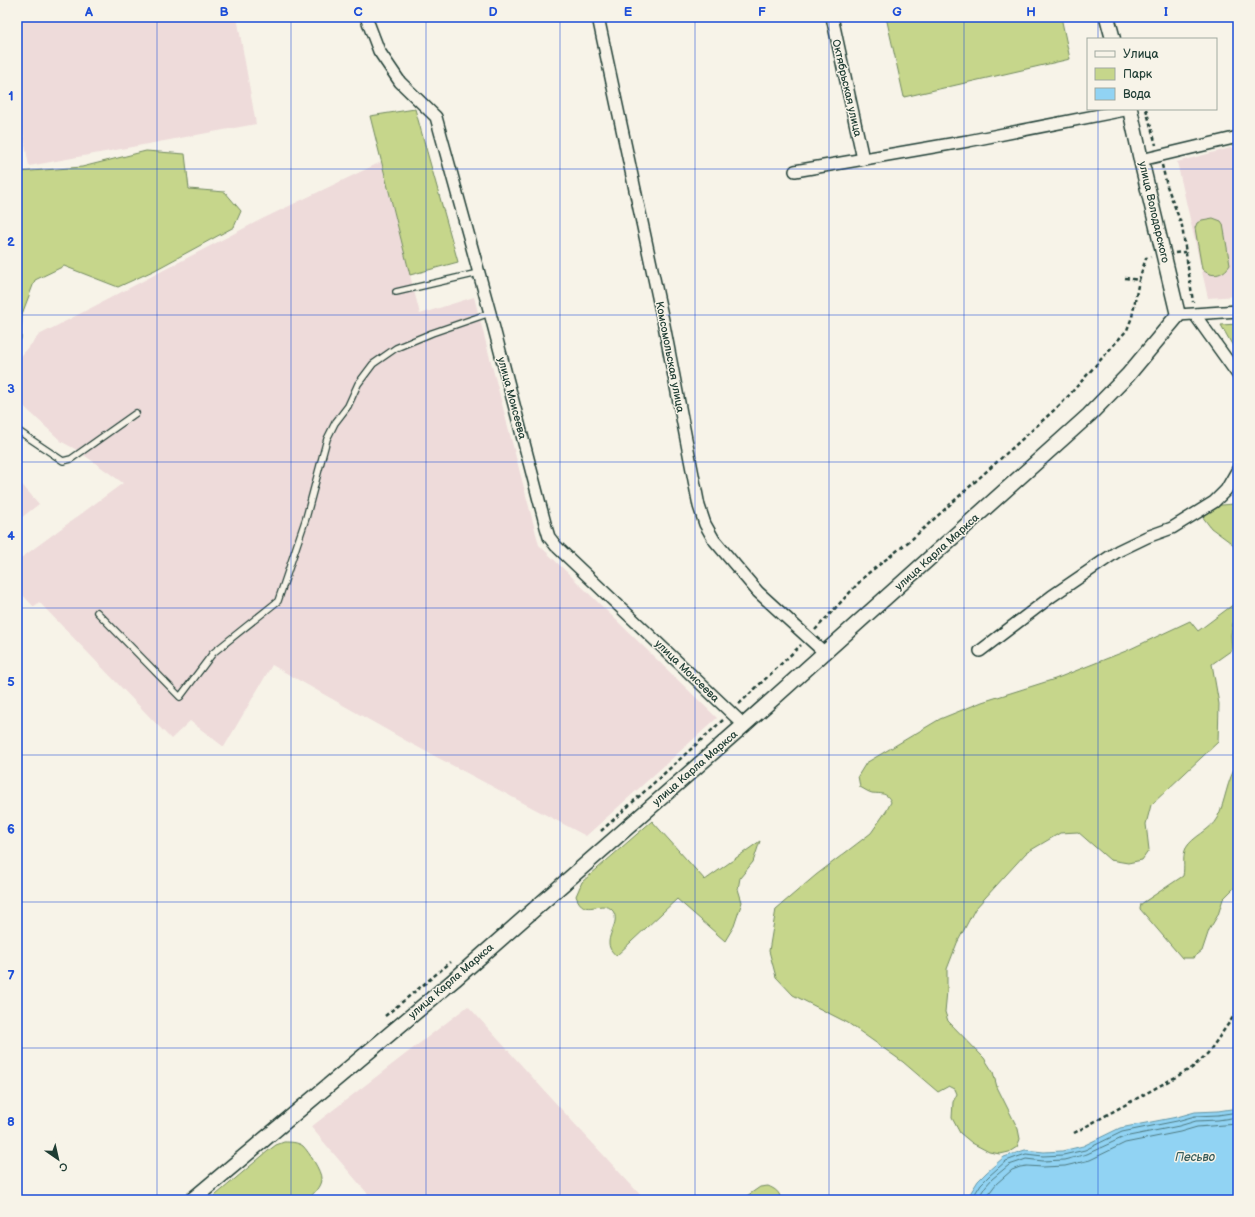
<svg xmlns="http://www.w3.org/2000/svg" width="1255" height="1217" font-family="'Balsamiq Sans',sans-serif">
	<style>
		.built { fill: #eedbda }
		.green { fill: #c6d68b; stroke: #728a60 }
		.water { fill: #91d3f3; stroke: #6397a7 }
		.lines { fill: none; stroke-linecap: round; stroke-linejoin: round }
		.shore { stroke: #4d7980; stroke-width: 1 }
		.service-casing { stroke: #1f3d34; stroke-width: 8 }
		.minor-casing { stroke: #1f3d34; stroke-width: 14 }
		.tertiary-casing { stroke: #1f3d34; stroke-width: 17 }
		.path { stroke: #1f3d34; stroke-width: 2.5; stroke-dasharray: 4 3; stroke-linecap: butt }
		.service { stroke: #f7f3e8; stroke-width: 5.5 }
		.minor { stroke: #f7f3e8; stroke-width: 11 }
		.tertiary { stroke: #f7f3e8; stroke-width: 14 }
		.grid { fill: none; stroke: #1d4ed8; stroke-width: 1; stroke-opacity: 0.55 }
		.labels { text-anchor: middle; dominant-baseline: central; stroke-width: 3; stroke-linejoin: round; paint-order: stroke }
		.street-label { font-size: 11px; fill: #1f3d34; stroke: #f7f3e8 }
		.water-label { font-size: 12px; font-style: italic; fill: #365b5a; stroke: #f7f3e8 }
		.neatline { fill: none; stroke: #1d4ed8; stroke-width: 1.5 }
		.grid-label { font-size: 13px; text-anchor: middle; font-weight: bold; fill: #1d4ed8 }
	</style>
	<rect width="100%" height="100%" fill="#f7f3e8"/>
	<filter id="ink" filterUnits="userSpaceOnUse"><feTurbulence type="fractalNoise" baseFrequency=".025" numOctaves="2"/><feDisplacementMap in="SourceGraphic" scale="8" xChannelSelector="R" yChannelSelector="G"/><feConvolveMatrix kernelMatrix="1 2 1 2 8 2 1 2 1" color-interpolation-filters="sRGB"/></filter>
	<g filter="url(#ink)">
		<!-- built -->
		<g class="built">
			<path d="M 17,17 L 237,17 L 256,124 L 29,166 L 17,101 Z"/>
			<path d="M 1238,146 L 1238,296 L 1208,298 L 1177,162 Z"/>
			<path d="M 381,162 L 420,314 L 474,297 L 539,545 L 717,718 L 586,836 L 410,743 L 272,665 L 224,747 L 190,721 L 171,739 L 39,602 L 34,607 L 17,589 L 17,561 L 123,483 L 77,450 L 62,442 L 17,400 L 17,361 L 39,335 L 262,219 Z"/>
			<path d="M 17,479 L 39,504 L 17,521 Z"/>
			<path d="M 468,1006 L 561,1109 L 645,1200 L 373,1200 L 311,1127 Z"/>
		</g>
		<!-- green -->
		<g class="green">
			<path d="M 886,17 L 1061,17 L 1070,59 L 904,97 Z"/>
			<path d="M 415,109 L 458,262 L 410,275 L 370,116 Z"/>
			<path d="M 146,151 L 185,154 L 189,189 L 225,192 L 241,211 L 234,227 L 155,270 L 118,287 L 64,266 L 35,280 L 22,314 L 21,339 L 17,345 L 17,170 L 19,172 L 82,167 Z"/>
			<path d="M 1213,218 L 1221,221 L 1223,224 L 1230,265 C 1223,276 1211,278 1202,269 L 1195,228 L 1197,223 L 1202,220 Z"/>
			<path d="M 1238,324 L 1238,355 L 1221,325 Z"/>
			<path d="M 1238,503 L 1238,548 L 1211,528 L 1202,516 C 1216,501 1221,507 1238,503 Z"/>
			<path d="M 1238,601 L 1238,619 L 1233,623 L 1231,635 L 1232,650 L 1212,664 L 1219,704 L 1218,742 L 1151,805 L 1146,824 L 1149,850 L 1142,860 L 1128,863 L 1110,860 L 1078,832 L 1060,833 L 1026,853 L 975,909 L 957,943 L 947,969 L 947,991 L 945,1012 L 948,1021 L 984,1058 L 993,1072 L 997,1087 L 1018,1129 L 1020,1139 L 1017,1147 L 1009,1152 L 1000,1154 L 989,1152 L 972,1143 L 960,1133 L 952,1118 L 953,1102 L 957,1094 L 955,1089 L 949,1086 L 938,1092 L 903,1062 L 848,1023 L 793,995 L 776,977 L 769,951 L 776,909 L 816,875 L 871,833 L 887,810 L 891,802 C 887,792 881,794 872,793 C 868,792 864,789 860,787 L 858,776 L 866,763 L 940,719 L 982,702 L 1055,679 L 1126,651 L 1190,621 L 1198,631 Z"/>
			<path d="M 1238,763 L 1238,884 L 1223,899 L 1218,915 L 1209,930 L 1202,951 L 1193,958 L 1182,958 L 1140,909 L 1141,904 L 1183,876 C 1185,867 1182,856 1186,848 C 1193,836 1210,831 1217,818 C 1226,801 1226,781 1238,763 Z"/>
			<path d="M 652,821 L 705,880 L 760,841 L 753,862 L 740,878 L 738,889 L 742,902 L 734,926 L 725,941 L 677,899 L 616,956 C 614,953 611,951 610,948 C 605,935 621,923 613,911 C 602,897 584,920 576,896 L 582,882 Z"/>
			<path d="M 284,1142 C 290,1142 298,1142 303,1146 C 308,1151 322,1172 321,1179 C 321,1187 312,1195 307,1200 L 210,1200 L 268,1151 L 276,1145 Z"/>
			<path d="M 768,1186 C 775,1189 780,1192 781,1200 L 741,1200 L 760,1187 Z"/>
		</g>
		<!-- water -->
		<path class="water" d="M 1238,1108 L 1238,1200 L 966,1200 L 978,1181 L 986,1173 L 1004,1157 L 1025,1150 L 1044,1152 L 1062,1151 L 1083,1146 L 1120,1128 L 1177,1117 L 1195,1112 L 1218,1111 Z"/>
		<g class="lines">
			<!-- shore -->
			<g class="shore">
				<path d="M 971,1200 L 981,1184 L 989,1176 L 1006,1161 L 1017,1157 L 1026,1154 L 1043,1156 L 1063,1155 L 1085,1150 L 1122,1132 L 1177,1121 L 1195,1116 L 1218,1115 L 1238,1112"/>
				<path d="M 977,1200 L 985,1187 L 992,1179 L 1009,1165 L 1018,1162 L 1026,1159 L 1043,1161 L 1064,1160 L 1087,1154 L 1124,1137 L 1179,1126 L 1196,1121 L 1218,1120 L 1238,1117"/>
				<path d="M 984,1200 L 996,1184 L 1012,1170 L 1020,1167 L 1027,1166 L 1043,1167 L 1065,1166 L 1090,1160 L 1125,1143 L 1180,1132 L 1197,1127 L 1238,1124"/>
			</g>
			<defs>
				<g id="service">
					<path d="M 396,292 L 478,273"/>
					<path d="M 17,430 L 63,461 L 71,459 L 136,413"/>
					<path d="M 97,612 L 180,697 L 213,653 L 278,601 L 306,518 L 327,439 L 335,423 L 348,406 L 358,384 L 373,364 L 396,348 L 432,333 L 490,313"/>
				</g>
				<g id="minor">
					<path d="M 366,17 L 379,51 L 400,82 L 436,117 L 490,313 L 546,527 L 549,537 L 556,546 L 744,725"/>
					<path d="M 598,17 L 664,325 L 699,506 L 705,524 L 714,540 L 758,592 L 825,653"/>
					<path d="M 832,17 L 863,159"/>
					<path d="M 1141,160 L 1238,137"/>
					<path d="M 795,171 L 968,141 L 1130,109"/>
					<path d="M 1178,315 L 1238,311"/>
					<path d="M 1195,315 L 1238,375"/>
					<path d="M 980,651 L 1052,596 L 1118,551 L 1147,537 L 1172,528 L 1214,502 L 1226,490 L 1238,469"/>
				</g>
				<g id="tertiary">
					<path d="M 1107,17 L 1113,39"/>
					<path d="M 192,1200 L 454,980 L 744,725 L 1089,415 L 1128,375 L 1178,315 L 1141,160 L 1130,109"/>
				</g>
			</defs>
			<!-- service casing -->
			<use href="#service" class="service-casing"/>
			<!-- minor casing -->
			<use href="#minor" class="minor-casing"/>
			<!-- tertiary casing -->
			<use href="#tertiary" class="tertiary-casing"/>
			<!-- path -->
			<g class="path">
				<path d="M 1146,109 L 1156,145"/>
				<path d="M 1162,165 L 1167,186 L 1182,226 L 1193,302"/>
				<path d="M 1175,253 L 1185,252"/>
				<path d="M 1125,278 L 1139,280 L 1146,258 L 1151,257"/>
				<path d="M 815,630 L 866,575 L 912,539 L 1063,402 L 1127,330 L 1132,317 L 1139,280"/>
				<path d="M 739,704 L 801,645"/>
				<path d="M 601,831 L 723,720"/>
				<path d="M 385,1016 L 451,962"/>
				<path d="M 1074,1133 L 1192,1068 L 1208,1053 L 1238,1010"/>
			</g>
			<!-- service -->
			<use href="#service" class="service"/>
			<!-- minor -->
			<use href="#minor" class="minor"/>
			<!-- tertiary -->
			<use href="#tertiary" class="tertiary"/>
		</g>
	</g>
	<!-- grid -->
	<path class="grid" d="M 157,17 L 157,1200M 291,17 L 291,1200M 426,17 L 426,1200M 560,17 L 560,1200M 695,17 L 695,1200M 829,17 L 829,1200M 964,17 L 964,1200M 1098,17 L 1098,39M 1098,109 L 1098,1200M 17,169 L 1238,169M 17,315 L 1238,315M 17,462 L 1238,462M 17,608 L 1238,608M 17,755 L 1238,755M 17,902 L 1238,902M 17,1048 L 1238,1048"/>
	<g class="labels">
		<!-- street labels -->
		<g class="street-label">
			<text transform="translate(847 88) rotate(77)">Октябрьская улица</text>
			<text transform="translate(1154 212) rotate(77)">улица Володарского</text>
			<text transform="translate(670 357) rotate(79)">Комсомольская улица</text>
			<text transform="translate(512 398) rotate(75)">улица Моисеева</text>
			<text transform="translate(937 552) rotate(-42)">улица Карла Маркса</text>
			<text transform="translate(687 671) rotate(44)">улица Моисеева</text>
			<text transform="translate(695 768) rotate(-41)">улица Карла Маркса</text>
			<text transform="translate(451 981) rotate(-41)">улица Карла Маркса</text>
		</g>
		<!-- water labels -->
		<g class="water-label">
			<text x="1195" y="1157">Песьво</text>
		</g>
	</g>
	<!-- margin -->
	<rect width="1255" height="1217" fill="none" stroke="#f7f3e8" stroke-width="44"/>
	<!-- legend -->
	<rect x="1087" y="38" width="130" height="72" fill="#f7f3e8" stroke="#a1aaa0"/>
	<rect x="1095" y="51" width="20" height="6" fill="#f7f3e8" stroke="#a1aaa0"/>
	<text x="1123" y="58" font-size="12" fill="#1f3d34">Улица</text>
	<rect x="1095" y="68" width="20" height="12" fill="#c6d68b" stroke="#a1aaa0"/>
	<text x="1123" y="78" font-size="12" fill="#1f3d34">Парк</text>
	<rect x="1095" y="88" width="20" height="12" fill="#91d3f3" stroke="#a1aaa0"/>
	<text x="1123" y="98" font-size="12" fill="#1f3d34">Вода</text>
	<!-- north arrow -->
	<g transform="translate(58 1159) rotate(146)" stroke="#f7f3e8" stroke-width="3" paint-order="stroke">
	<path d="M0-3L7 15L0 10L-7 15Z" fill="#1f3d34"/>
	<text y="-6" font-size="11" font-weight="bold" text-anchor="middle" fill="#1f3d34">С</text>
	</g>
	<rect x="22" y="22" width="1211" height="1173" class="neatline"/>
	<g class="grid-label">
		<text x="89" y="16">A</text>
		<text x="224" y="16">B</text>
		<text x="358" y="16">C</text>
		<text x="493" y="16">D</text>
		<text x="628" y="16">E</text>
		<text x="762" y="16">F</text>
		<text x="897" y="16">G</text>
		<text x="1031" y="16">H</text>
		<text x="1166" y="16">I</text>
		<text x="11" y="100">1</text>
		<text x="11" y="246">2</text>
		<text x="11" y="393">3</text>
		<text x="11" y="540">4</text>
		<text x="11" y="686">5</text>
		<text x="11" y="833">6</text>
		<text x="11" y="980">7</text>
		<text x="11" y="1126">8</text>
	</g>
</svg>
